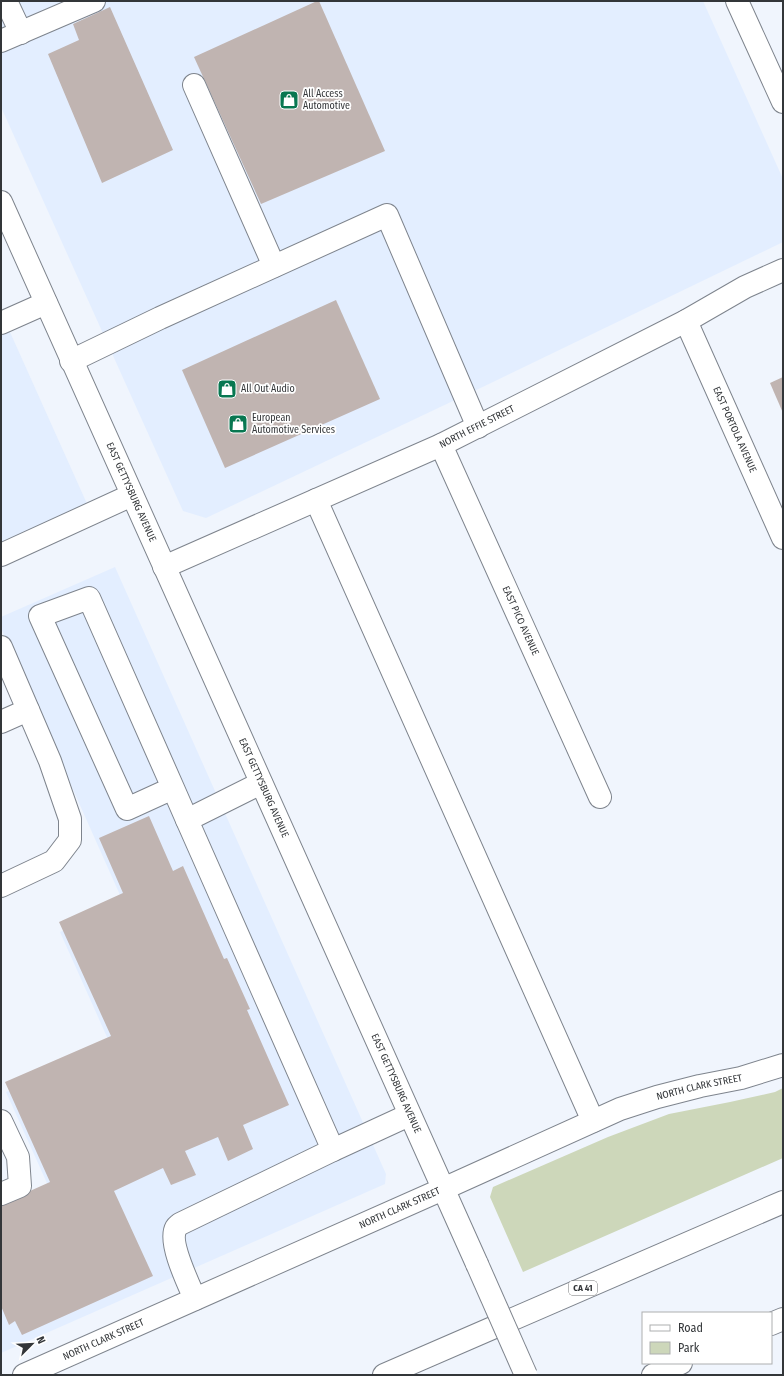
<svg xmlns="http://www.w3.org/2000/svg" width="784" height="1376" font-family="'Fira Sans Condensed',sans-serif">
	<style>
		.built { fill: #e3eeff }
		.green { fill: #cdd7ba }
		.building { fill: #c0b4b1 }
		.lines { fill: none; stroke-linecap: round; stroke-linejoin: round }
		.minor-casing { stroke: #7e848d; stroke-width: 24 }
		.highway-casing { stroke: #7e848d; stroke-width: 24 }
		.minor { stroke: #fff; stroke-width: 22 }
		.highway { stroke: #fff; stroke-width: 22 }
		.minor-bridge-casing { stroke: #7e848d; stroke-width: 24; stroke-linecap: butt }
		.minor-bridge { stroke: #fff; stroke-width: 22 }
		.labels { text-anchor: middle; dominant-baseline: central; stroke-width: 3.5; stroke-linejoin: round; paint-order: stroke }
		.shield { fill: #fff; stroke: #707274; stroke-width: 1 }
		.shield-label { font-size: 9px; font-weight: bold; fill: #333639 }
		.poi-label { font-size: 10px; fill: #333639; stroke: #fff; text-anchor: start }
		.street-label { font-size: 10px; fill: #333639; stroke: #fff }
	</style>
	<rect width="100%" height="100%" fill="#f0f5fd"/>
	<!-- built -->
	<g class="built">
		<path d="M 1,1 L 703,1 L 783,179 L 783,242 L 491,383 L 206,518 L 183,511 L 1,107 Z"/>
		<path d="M 1,312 L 88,506 L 1,545 Z"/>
		<path d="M 115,567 L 386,1174 L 385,1184 L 1,1353 L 1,1214 L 51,1192 L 6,1092 L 111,1046 L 60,932 L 124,904 L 1,628 L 1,617 Z"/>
	</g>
	<!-- green -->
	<path class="green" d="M 783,1088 L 783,1158 L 523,1272 L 490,1197 L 493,1187 L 608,1137 L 669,1114 L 730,1102 L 775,1092 Z"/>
	<!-- building -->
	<g class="building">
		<path d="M 317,1 L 319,1 L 385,151 L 261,204 L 194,57 Z"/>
		<path d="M 110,7 L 173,150 L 102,183 L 48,54 L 79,40 L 73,24 Z"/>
		<path d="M 336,300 L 380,399 L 225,468 L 182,370 Z"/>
		<path d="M 783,377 L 783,413 L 770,383 Z"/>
		<path d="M 149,816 L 173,871 L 183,866 L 224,959 L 227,958 L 250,1009 L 247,1010 L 289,1105 L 243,1125 L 253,1149 L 228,1161 L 218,1137 L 185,1151 L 196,1175 L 171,1185 L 163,1168 L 114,1191 L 153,1276 L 22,1335 L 15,1321 L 9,1325 L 1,1306 L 1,1204 L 50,1182 L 5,1082 L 111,1036 L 59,922 L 123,893 L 99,838 Z"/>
	</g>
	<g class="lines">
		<defs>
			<g id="minor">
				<path d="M 6,1 L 21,33"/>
				<path d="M 737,1 L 783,102"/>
				<path d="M 1,41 L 94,1"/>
				<path d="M 194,85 L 274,266"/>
				<path id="s1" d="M 1,202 L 477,1264"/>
				<path id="s2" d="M 686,321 L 783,538"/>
				<path d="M 1,323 L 46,303"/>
				<path d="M 71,361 L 160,318 L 387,215 L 478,427"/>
				<path id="s3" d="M 441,445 L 600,797"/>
				<path d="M 316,500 L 593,1121"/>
				<path d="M 1,555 L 132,495"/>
				<path id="s4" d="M 164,567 L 441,445 L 686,321 L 745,287 L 783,270"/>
				<path d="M 1,647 L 50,761 L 70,819 L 70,840 L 54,861 L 1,886"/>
				<path d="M 1,722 L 28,710"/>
				<path d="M 173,788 L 127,809 L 40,616 L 89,598 L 173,788 L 187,820"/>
				<path d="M 1,1121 L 18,1157 L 20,1186 L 1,1194"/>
				<path d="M 333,1150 L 409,1115"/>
				<path d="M 195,1299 C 189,1285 168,1242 176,1228 C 176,1227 179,1225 180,1224 L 333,1150 L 187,820 L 261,783"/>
				<path id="s5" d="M 24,1375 L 443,1189 L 620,1109 L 657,1097 L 700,1086 L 741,1078 L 783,1065"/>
			</g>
			<g id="highway">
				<path d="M 771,1324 L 783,1319"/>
				<path d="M 384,1375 L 783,1202"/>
				<path d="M 653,1375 L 681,1363"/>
			</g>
		</defs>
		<!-- minor casing -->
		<use href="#minor" class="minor-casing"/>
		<!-- highway casing -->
		<use href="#highway" class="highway-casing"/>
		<!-- minor -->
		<use href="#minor" class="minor"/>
		<!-- highway -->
		<use href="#highway" class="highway"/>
		<defs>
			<path id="minor-bridge" d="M 477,1264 L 526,1375"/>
		</defs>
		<!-- minor-bridge casing -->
		<use href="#minor-bridge" class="minor-bridge-casing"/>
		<!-- minor-bridge -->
		<use href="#minor-bridge" class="minor-bridge"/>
	</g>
	<!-- icons -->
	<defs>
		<symbol id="shop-square" viewBox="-11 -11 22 22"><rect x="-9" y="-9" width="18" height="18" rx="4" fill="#087751" stroke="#fff"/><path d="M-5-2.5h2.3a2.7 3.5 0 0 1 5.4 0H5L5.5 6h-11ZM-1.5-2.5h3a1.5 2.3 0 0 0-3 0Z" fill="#fff"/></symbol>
	</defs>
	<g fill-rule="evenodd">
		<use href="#shop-square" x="278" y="89" width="22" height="22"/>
		<use href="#shop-square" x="216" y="378" width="22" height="22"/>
		<use href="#shop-square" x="227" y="413" width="22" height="22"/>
	</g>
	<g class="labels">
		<!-- shield labels -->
		<rect class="shield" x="569" y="1281" width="28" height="14" rx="3"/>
		<g class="shield-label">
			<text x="583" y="1288">CA 41</text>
		</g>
		<!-- poi labels -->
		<g class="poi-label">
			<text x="303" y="94">All Access<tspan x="303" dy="12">Automotive</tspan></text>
			<text x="241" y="389">All Out Audio</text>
			<text x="252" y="418">European<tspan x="252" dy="12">Automotive Services</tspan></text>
		</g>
		<!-- street labels -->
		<g class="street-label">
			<text stroke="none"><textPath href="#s4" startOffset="343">NORTH EFFIE STREET</textPath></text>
			<text stroke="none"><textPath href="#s2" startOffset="119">EAST PORTOLA AVENUE</textPath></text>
			<text stroke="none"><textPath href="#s1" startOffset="318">EAST GETTYSBURG AVENUE</textPath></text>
			<text stroke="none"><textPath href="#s3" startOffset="193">EAST PICO AVENUE</textPath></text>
			<text stroke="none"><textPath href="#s1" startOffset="642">EAST GETTYSBURG AVENUE</textPath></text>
			<text stroke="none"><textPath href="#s1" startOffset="966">EAST GETTYSBURG AVENUE</textPath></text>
			<text stroke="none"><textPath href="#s5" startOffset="735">NORTH CLARK STREET</textPath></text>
			<text stroke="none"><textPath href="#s5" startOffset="411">NORTH CLARK STREET</textPath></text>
			<text stroke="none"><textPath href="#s5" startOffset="87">NORTH CLARK STREET</textPath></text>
		</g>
	</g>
	<!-- border -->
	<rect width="784" height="1376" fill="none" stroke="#333639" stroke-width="4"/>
	<!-- legend -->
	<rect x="642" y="1312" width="130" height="52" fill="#ffffff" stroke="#adafb0"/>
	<rect x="650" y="1325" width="20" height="6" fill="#ffffff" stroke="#adafb0"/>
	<text x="678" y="1332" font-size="12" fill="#333639">Road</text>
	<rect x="650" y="1342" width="20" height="12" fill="#cdd7ba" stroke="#adafb0"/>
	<text x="678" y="1352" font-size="12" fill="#333639">Park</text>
	<!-- north arrow -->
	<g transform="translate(32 1344) rotate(66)" stroke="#ffffff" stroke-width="3" paint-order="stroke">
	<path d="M0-3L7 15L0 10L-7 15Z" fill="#333639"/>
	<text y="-6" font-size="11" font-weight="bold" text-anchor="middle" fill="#333639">N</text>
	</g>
</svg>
